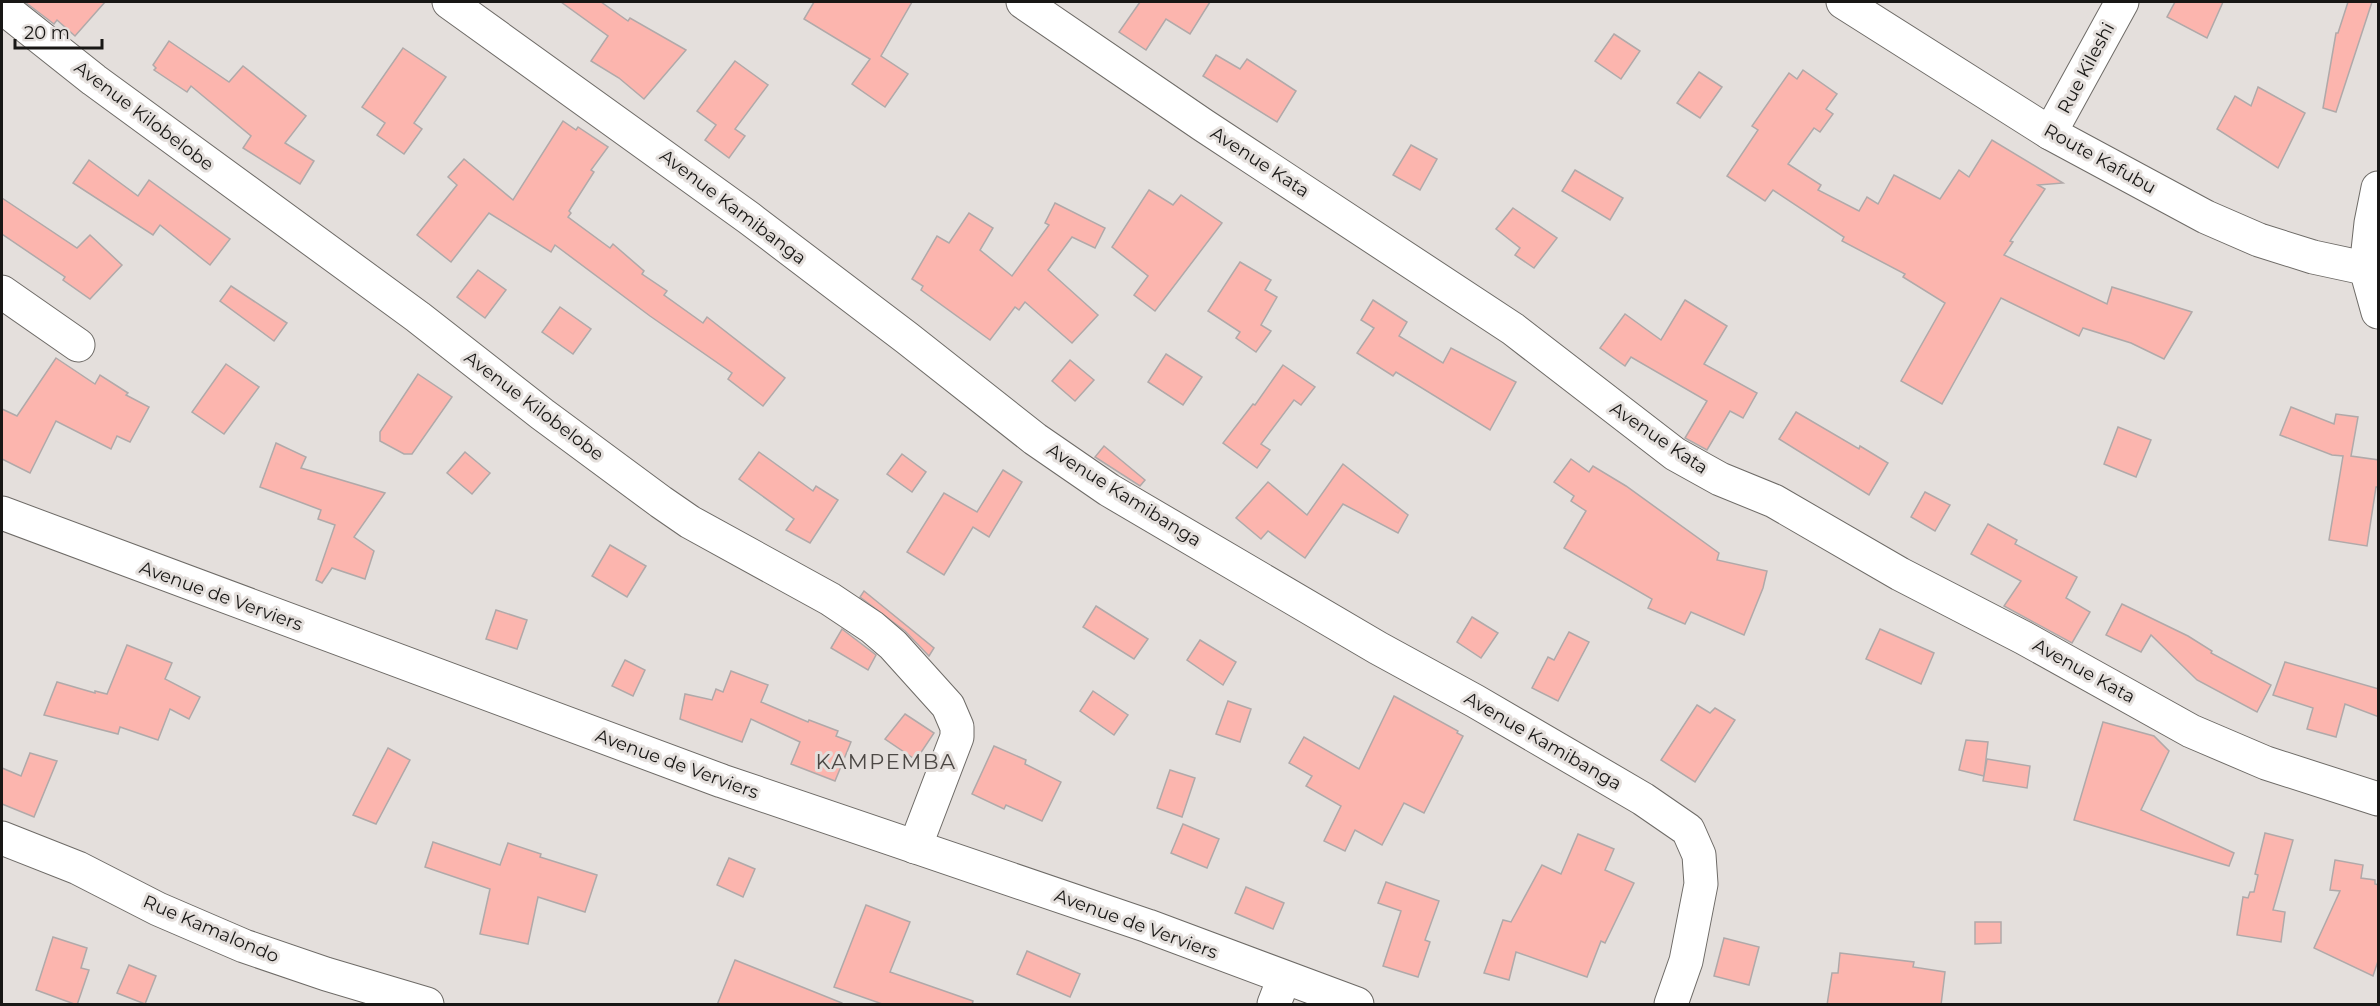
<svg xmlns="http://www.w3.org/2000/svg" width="2380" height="1006" font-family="Montserrat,sans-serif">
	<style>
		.building { fill: #fcb5ae; stroke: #b0a9a9; stroke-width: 1.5 }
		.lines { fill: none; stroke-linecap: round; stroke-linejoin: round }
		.minor-casing { stroke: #6e6b67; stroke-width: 35 }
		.secondary-casing { stroke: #6e6b67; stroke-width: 35 }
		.minor { stroke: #fff; stroke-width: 33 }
		.secondary { stroke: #fff; stroke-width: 33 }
		.labels { text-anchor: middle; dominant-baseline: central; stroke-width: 6; stroke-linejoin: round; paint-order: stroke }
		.street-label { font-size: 18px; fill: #181715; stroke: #e4dfdc }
		.quarter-label { font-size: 21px; letter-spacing: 1.5px; fill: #4c4845; stroke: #e4dfdc }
	</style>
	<rect width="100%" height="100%" fill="#e4dfdc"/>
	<!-- building -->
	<g class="building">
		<path d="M 25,2 L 105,2 L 75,36 L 57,20 L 54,24 Z"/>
		<path d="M 561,2 L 601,2 L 628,21 L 630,18 L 686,50 L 644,99 L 619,78 L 591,61 L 608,36 Z"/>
		<path d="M 814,2 L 912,2 L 881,56 L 908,74 L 885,107 L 852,84 L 870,59 L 804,19 Z"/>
		<path d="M 1140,2 L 1210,2 L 1190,34 L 1166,19 L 1146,50 L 1119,32 Z"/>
		<path d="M 2175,2 L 2223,2 L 2207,38 L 2167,17 Z"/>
		<path d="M 2348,2 L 2372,2 L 2336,112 L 2323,108 L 2336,33 L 2338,33 Z"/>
		<path d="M 1614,34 L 1640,51 L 1621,79 L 1595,61 Z"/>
		<path d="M 169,41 L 229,82 L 243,66 L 306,116 L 285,143 L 314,161 L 300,184 L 243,148 L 251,136 L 191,86 L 187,92 L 154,70 L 156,68 L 153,65 Z"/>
		<path d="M 403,48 L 446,77 L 414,123 L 422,129 L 404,154 L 377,135 L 385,123 L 362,107 Z"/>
		<path d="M 1216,55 L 1240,69 L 1247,59 L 1296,91 L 1277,122 L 1203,76 Z"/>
		<path d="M 735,61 L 768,85 L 735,129 L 745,136 L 729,158 L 705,140 L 716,125 L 697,111 Z"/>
		<path d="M 1803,70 L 1837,94 L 1826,109 L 1833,114 L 1820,132 L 1814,128 L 1788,164 L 1821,185 L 1818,190 L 1859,211 L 1867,197 L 1878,204 L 1894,175 L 1940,199 L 1959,170 L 1969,177 L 1992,140 L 2063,183 L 2038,185 L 2045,189 L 2010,241 L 2013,242 L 2004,255 L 2107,304 L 2112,287 L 2192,312 L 2164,359 L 2131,343 L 2083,328 L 2079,336 L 2001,298 L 1942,404 L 1901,381 L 1945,303 L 1903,277 L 1905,274 L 1842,241 L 1844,237 L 1773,190 L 1765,201 L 1727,176 L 1758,130 L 1752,126 L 1789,73 L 1797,79 Z"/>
		<path d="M 1699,72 L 1722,87 L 1700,118 L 1677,103 Z"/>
		<path d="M 2258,87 L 2305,113 L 2278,168 L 2217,129 L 2235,96 L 2251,106 Z"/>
		<path d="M 563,121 L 576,130 L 578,127 L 608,147 L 591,170 L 594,172 L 569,211 L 571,213 L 568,217 L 610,248 L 613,244 L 644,271 L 642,274 L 667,291 L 664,295 L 703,323 L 707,317 L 785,378 L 763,406 L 728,379 L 732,373 L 650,316 L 555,245 L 551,252 L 489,213 L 451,262 L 417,235 L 457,185 L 448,177 L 464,159 L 513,200 Z"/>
		<path d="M 1411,145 L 1437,159 L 1420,190 L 1393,175 Z"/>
		<path d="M 89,160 L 138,196 L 149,180 L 230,239 L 210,265 L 160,225 L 153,235 L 73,183 Z"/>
		<path d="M 1575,170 L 1623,198 L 1610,220 L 1562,191 Z"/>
		<path d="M 1149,190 L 1173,205 L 1181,195 L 1222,223 L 1155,311 L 1134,295 L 1148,276 L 1112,247 Z"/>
		<path d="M 2,198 L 77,248 L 90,235 L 122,265 L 90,299 L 63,280 L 65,277 L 2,234 Z"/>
		<path d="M 1055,203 L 1105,228 L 1095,248 L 1072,237 L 1048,270 L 1098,315 L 1072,343 L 1025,302 L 1019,310 L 1015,307 L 990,340 L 921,290 L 923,286 L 912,279 L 937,236 L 949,243 L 969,213 L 993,228 L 980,250 L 1012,276 L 1049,225 L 1045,223 Z"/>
		<path d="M 1513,208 L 1557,238 L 1534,268 L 1515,255 L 1520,248 L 1496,229 Z"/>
		<path d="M 1240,262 L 1271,280 L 1265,290 L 1277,297 L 1261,325 L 1271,331 L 1256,352 L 1236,338 L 1240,332 L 1208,311 Z"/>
		<path d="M 478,270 L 506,290 L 485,318 L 457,297 Z"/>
		<path d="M 231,286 L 287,323 L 274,341 L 220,301 Z"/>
		<path d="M 1373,300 L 1407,322 L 1399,336 L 1443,363 L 1451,348 L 1516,382 L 1490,430 L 1396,372 L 1393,376 L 1357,353 L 1374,328 L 1361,320 Z"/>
		<path d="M 1685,300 L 1727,326 L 1704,364 L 1757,393 L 1743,418 L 1730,411 L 1707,450 L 1685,438 L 1707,401 L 1631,357 L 1625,366 L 1600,348 L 1625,314 L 1661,340 Z"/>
		<path d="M 560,307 L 591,329 L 573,354 L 542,332 Z"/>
		<path d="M 1166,354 L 1202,377 L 1183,405 L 1148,382 Z"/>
		<path d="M 56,358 L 95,384 L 100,375 L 128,393 L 126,395 L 149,407 L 130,442 L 117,436 L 111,449 L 56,421 L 30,473 L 2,459 L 2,409 L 17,416 Z"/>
		<path d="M 1070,360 L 1094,380 L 1075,401 L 1052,381 Z"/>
		<path d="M 226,364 L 259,387 L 224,434 L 192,412 Z"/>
		<path d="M 1283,365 L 1315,387 L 1301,405 L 1294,400 L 1261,444 L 1270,450 L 1257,468 L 1223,443 L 1253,404 L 1255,405 Z"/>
		<path d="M 418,374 L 452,397 L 412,454 L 404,454 L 380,441 L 380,432 Z"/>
		<path d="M 2291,407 L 2334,424 L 2336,414 L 2358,417 L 2351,456 L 2379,460 L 2379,487 L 2376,487 L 2367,546 L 2329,540 L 2343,456 L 2332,455 L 2280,435 Z"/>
		<path d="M 1796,412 L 1859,449 L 1860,446 L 1888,463 L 1869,495 L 1779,439 Z"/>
		<path d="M 2118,427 L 2151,440 L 2136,477 L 2104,464 Z"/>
		<path d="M 276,443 L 306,457 L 301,468 L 385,493 L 354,537 L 374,551 L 365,579 L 332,568 L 322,583 L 316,580 L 335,525 L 318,519 L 321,510 L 260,487 Z"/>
		<path d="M 1104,446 L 1145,480 L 1140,486 L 1095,457 Z"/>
		<path d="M 465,452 L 490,473 L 472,494 L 447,473 Z"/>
		<path d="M 759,452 L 813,491 L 816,486 L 838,500 L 810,543 L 786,530 L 794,519 L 739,479 Z"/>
		<path d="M 902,454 L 926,472 L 912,492 L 887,474 Z"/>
		<path d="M 1571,459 L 1589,472 L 1593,466 L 1626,486 L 1719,553 L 1717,560 L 1767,571 L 1763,588 L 1744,635 L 1691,612 L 1685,624 L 1648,608 L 1652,599 L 1564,548 L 1586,511 L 1571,501 L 1574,496 L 1554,482 Z"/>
		<path d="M 1343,464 L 1408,515 L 1398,533 L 1343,504 L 1305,558 L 1268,531 L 1261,539 L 1236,518 L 1268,482 L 1307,515 Z"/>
		<path d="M 1003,470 L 1022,482 L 989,537 L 973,527 L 944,575 L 907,552 L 944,493 L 977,512 Z"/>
		<path d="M 1925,492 L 1950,505 L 1935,531 L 1911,517 Z"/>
		<path d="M 1988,524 L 2017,540 L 2015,544 L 2077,577 L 2066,598 L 2090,612 L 2072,643 L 2004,606 L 2021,581 L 1971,554 Z"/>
		<path d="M 610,545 L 646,566 L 627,597 L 592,576 Z"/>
		<path d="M 864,591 L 934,648 L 929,656 L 905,631 L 860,597 Z"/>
		<path d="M 2122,604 L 2188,636 L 2212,651 L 2211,653 L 2271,685 L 2257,712 L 2197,680 L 2151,635 L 2141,652 L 2106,635 Z"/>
		<path d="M 1096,606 L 1148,639 L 1134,659 L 1083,627 Z"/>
		<path d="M 496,610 L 527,620 L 517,649 L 486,639 Z"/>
		<path d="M 1472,617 L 1498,633 L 1481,658 L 1457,642 Z"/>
		<path d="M 842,629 L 876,655 L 868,670 L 831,648 Z"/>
		<path d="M 1880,629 L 1934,653 L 1921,684 L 1866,659 Z"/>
		<path d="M 1569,632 L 1589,642 L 1558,701 L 1532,688 L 1548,657 L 1554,660 Z"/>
		<path d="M 1200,640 L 1236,662 L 1223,685 L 1187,660 Z"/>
		<path d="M 127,645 L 172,663 L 165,679 L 200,697 L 189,719 L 170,709 L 158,740 L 120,727 L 118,734 L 44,715 L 57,682 L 95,693 L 95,691 L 107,694 Z"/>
		<path d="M 625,660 L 645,670 L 633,696 L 612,686 Z"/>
		<path d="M 2285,662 L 2379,689 L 2379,717 L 2345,704 L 2336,737 L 2307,729 L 2313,708 L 2273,695 Z"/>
		<path d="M 731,671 L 768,685 L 761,702 L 808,722 L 809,720 L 838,731 L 836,736 L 851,742 L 835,781 L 791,764 L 800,742 L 751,719 L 742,742 L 680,719 L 685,694 L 712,700 L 716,689 L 723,692 Z"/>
		<path d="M 1093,691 L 1128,715 L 1114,735 L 1080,711 Z"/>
		<path d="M 1394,696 L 1458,731 L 1457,733 L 1463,736 L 1424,813 L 1404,803 L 1382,845 L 1355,830 L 1345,851 L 1324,841 L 1341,806 L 1306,786 L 1312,776 L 1289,763 L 1304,737 L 1359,769 Z"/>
		<path d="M 1228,701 L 1251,709 L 1240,742 L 1216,734 Z"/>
		<path d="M 1697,705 L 1710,713 L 1715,708 L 1735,720 L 1695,782 L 1661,760 Z"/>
		<path d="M 905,714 L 934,733 L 916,760 L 885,739 Z"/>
		<path d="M 2103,722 L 2154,736 L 2169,751 L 2141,810 L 2234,853 L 2229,866 L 2074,820 Z"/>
		<path d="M 1966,740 L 1988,742 L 1984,776 L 1959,770 Z"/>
		<path d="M 994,746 L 1026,760 L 1025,764 L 1061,782 L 1042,821 L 1006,805 L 1004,809 L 972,794 Z"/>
		<path d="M 388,748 L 410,760 L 376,824 L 353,815 Z"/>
		<path d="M 30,753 L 57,761 L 34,817 L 2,804 L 2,768 L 21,776 Z"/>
		<path d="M 1987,759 L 2030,766 L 2027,788 L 1983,781 Z"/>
		<path d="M 1170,770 L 1195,778 L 1182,817 L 1157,808 Z"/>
		<path d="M 1183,824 L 1219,839 L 1207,868 L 1171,853 Z"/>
		<path d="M 2265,833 L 2293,840 L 2273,910 L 2285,912 L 2281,942 L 2237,935 L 2243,897 L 2248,898 L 2250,892 L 2254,892 L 2258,875 L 2255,874 Z"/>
		<path d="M 1578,834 L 1614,849 L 1605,870 L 1634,883 L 1605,943 L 1601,941 L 1587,977 L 1516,952 L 1509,980 L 1484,973 L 1503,920 L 1511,922 L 1542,865 L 1561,874 Z"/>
		<path d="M 433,842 L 500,865 L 508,843 L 541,854 L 540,857 L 597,875 L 585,912 L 538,897 L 528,944 L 480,934 L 490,889 L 425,867 Z"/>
		<path d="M 729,858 L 755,869 L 743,897 L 717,885 Z"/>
		<path d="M 2335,860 L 2363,865 L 2361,878 L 2375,880 L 2375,884 L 2379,885 L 2379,958 L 2373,976 L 2314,948 L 2340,891 L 2330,890 Z"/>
		<path d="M 1386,882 L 1439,901 L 1425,940 L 1430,942 L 1418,977 L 1383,966 L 1401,911 L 1378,903 Z"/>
		<path d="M 1246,887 L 1284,903 L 1273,929 L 1235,913 Z"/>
		<path d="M 866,905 L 910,922 L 890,972 L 973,1001 L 972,1005 L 885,1005 L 834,987 Z"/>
		<path d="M 1975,922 L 2001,922 L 2001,943 L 1975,944 Z"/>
		<path d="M 53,937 L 87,948 L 81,968 L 89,970 L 77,1005 L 36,990 Z"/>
		<path d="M 1724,938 L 1759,947 L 1749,985 L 1714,976 Z"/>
		<path d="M 1027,951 L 1080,974 L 1070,997 L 1017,974 Z"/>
		<path d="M 1840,953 L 1914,962 L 1913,967 L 1945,972 L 1941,1005 L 1827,1005 L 1832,973 L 1838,973 Z"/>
		<path d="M 735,960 L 842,1003 L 842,1005 L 717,1005 Z"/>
		<path d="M 129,965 L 156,976 L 145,1004 L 117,993 Z"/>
	</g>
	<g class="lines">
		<defs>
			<g id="minor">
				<path d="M 449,2 L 749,218 L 907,338 L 1035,439 L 1109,490 L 1378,648 L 1475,701 L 1643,799 L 1688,830 L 1699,855 L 1701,884 L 1686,961 L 1671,1004"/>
				<path d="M 1023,2 L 1203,125 L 1513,329 L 1675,454 L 1720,479 L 1774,501 L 1900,574 L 2024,638 L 2191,731 L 2266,763 L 2378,799"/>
				<path d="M 2,7 L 94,80 L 418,317 L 542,414 L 661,502 L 690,522 L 830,599 L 872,627 L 893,645 L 948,706 L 957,727 L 957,737 L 915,847"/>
				<path d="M 2050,133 L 2122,2"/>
				<path d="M 2378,188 L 2371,223 L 2366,269 L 2378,312"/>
				<path d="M 2,292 L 78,345"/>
				<path d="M 2,513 L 722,781 L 1148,926 L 1357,1004"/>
				<path d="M 2,838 L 78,868 L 158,909 L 244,946 L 326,974 L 427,1004"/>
				<path d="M 1274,1004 L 1284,978"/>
			</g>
			<path id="secondary" d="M 1843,2 L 2050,133 L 2206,217 L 2259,240 L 2313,257 L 2378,271"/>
		</defs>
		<!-- minor casing -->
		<use href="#minor" class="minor-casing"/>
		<!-- secondary casing -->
		<use href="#secondary" class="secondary-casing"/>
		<!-- minor -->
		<use href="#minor" class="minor"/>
		<!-- secondary -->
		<use href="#secondary" class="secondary"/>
	</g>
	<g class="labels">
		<!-- street labels -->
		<g class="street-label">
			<text transform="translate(2086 68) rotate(-62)">Rue Kileshi</text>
			<text transform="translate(144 116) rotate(37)">Avenue Kilobelobe</text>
			<text transform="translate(2100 159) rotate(29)">Route Kafubu</text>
			<text transform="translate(1260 162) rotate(33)">Avenue Kata</text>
			<text transform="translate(733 207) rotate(37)">Avenue Kamibanga</text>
			<text transform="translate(534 406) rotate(37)">Avenue Kilobelobe</text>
			<text transform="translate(1659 438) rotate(34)">Avenue Kata</text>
			<text transform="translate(1124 495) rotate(32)">Avenue Kamibanga</text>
			<text transform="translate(221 596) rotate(20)">Avenue de Verviers</text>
			<text transform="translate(2084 671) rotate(29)">Avenue Kata</text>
			<text transform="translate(1543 741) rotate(30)">Avenue Kamibanga</text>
			<text transform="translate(677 764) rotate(20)">Avenue de Verviers</text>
			<text transform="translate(1136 924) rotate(20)">Avenue de Verviers</text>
			<text transform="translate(211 929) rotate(23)">Rue Kamalondo</text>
		</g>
		<!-- quarter labels -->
		<g class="quarter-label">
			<text x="886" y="761">KAMPEMBA</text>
		</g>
	</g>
	<!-- border -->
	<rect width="2380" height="1006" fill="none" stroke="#181715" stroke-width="6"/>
	<!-- scale -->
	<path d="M15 39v9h87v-9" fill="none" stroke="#181715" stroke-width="3"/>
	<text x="24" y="39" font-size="18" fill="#181715" stroke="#e4dfdc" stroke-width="4.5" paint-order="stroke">20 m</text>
</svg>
